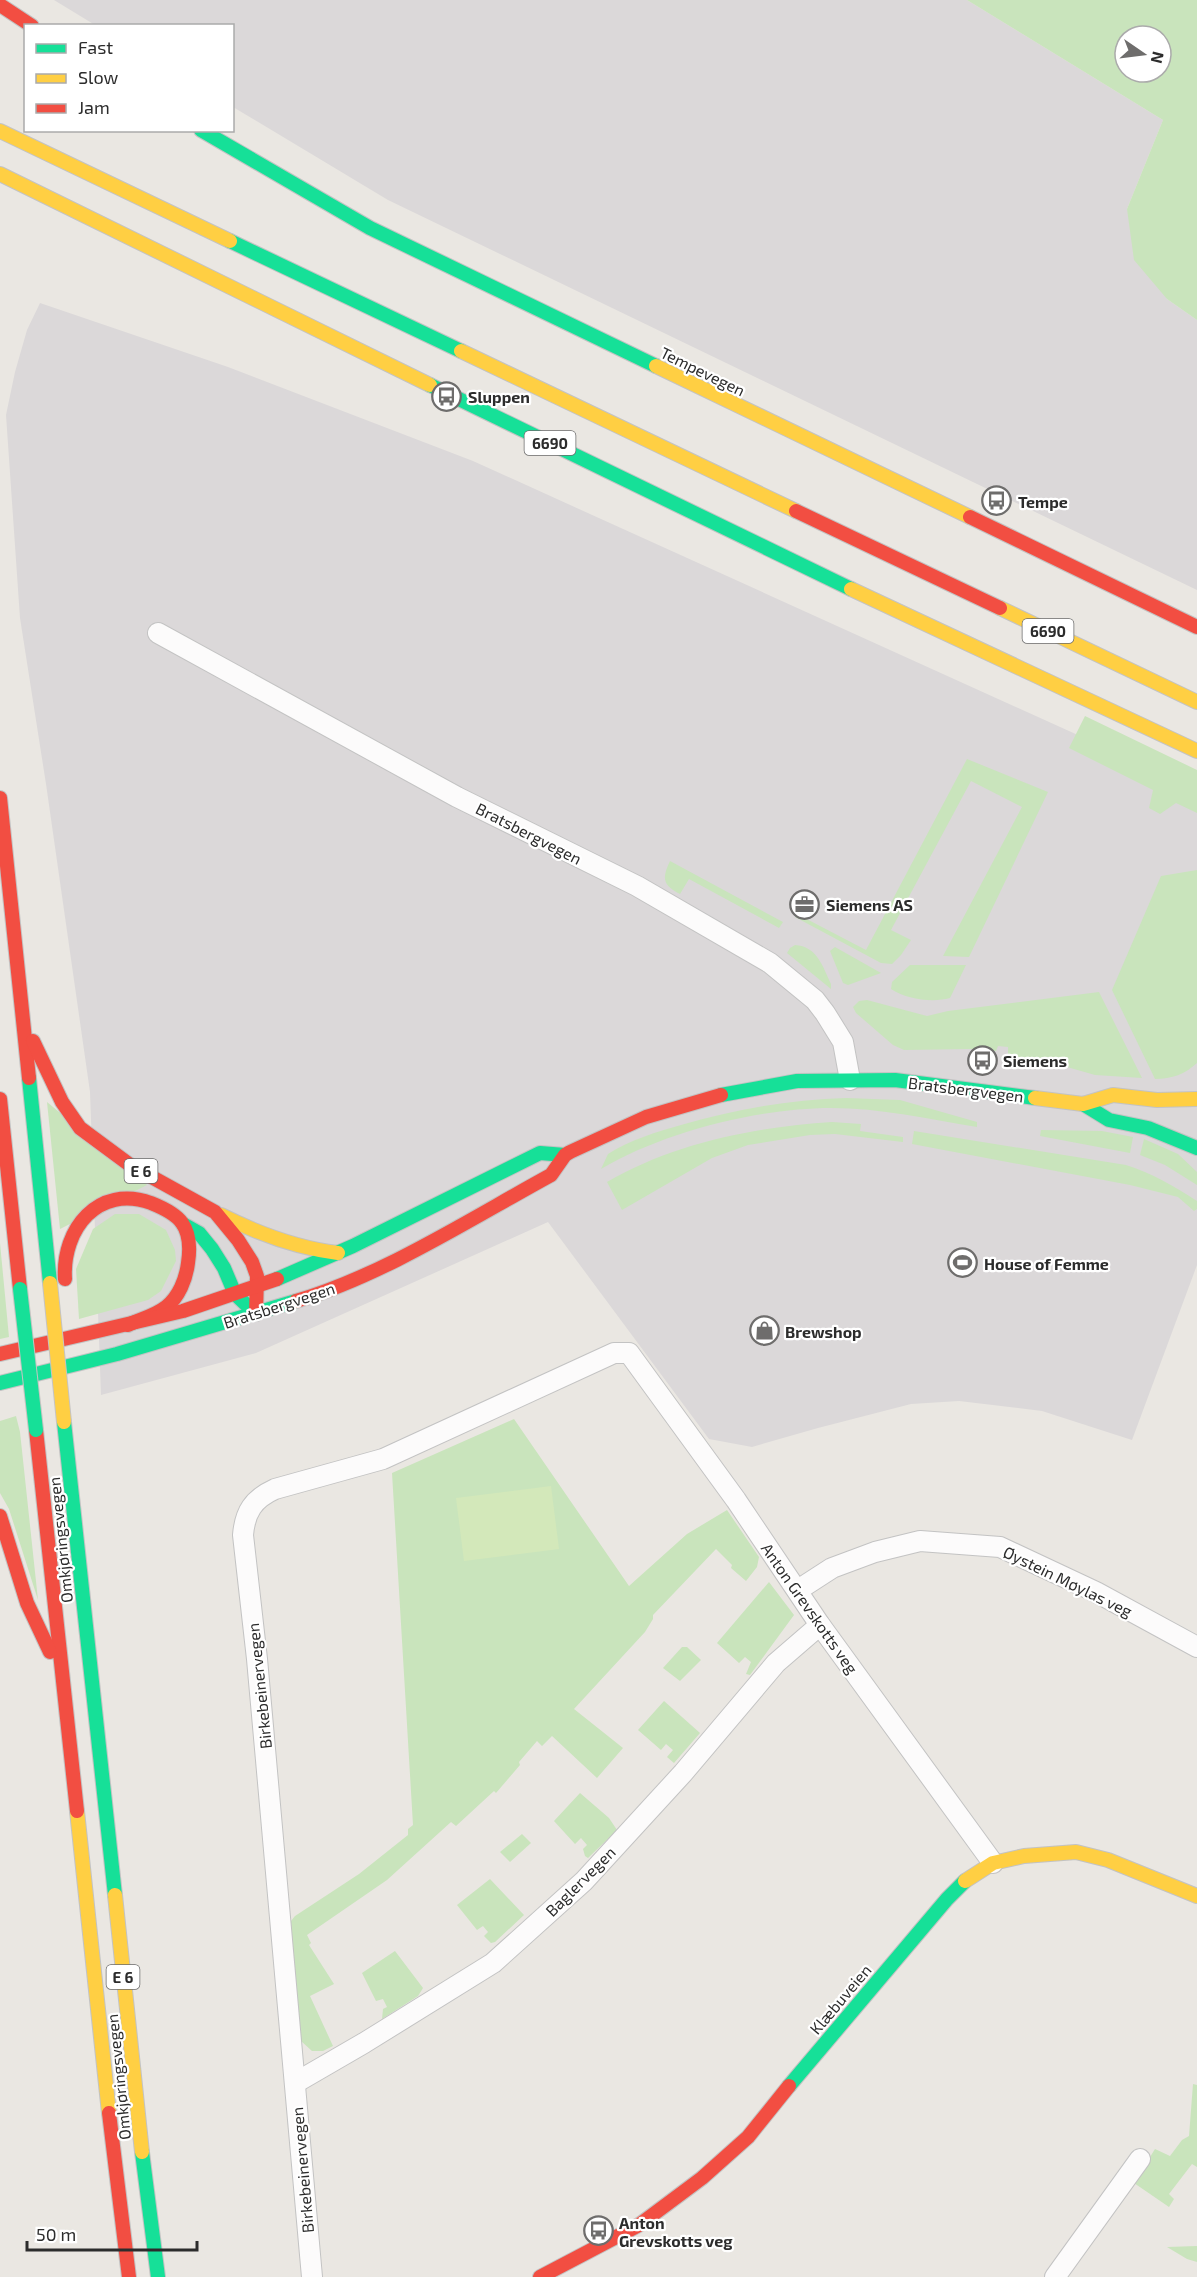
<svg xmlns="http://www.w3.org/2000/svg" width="1197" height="2277" font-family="'Exo 2',sans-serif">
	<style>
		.industrial { fill: #dbd8d9 }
		.green { fill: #c9e4bc; fill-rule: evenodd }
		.pitch { fill: #d3e8ba }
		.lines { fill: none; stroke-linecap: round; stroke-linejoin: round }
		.street-casing { stroke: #c3c3c3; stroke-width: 22 }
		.fast-casing { stroke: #c3c3c3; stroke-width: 16 }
		.slow-casing { stroke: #c3c3c3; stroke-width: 16 }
		.jam-casing { stroke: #c3c3c3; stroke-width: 16 }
		.street { stroke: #fcfbfb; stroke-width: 20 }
		.fast { stroke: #16e098; stroke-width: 14 }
		.slow { stroke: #ffcf43; stroke-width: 14 }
		.jam { stroke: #f24e42; stroke-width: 14 }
		.fast-bridge-casing { stroke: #c6c4c2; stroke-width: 16; stroke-linecap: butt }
		.slow-bridge-casing { stroke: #c6c4c2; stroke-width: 16; stroke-linecap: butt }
		.fast-bridge { stroke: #16e098; stroke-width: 14 }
		.slow-bridge { stroke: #ffcf43; stroke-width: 14 }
		.labels { text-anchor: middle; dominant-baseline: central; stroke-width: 4.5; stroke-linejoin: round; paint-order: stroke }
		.shield { fill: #fff; stroke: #6b6b6b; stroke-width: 1.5 }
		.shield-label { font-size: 15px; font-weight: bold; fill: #2c2c2c }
		.street-label { font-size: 16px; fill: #2c2c2c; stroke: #fff }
		.poi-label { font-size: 16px; font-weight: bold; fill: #2c2c2c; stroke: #fff; text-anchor: start }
	</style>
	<rect width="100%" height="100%" fill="#eae7e2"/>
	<!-- industrial -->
	<g class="industrial">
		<path d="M 54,0 L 967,0 L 1163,120 L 1127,209 L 1167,299 L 1197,320 L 1197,590 L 388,200 L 233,107 L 232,26 L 95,25 Z"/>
		<path d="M 40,303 L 228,367 L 473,461 L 1197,789 L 1197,1265 L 1132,1440 L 1042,1411 L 959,1401 L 911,1404 L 818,1428 L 752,1447 L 709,1439 L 548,1222 L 256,1353 L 101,1395 L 90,1092 L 46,784 L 20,618 L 6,415 L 15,372 L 27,330 Z"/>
	</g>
	<!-- green -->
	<g class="green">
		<path d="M 967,0 L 1197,0 L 1197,320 L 1167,299 L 1134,260 L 1127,209 L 1163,120 ZM 1125,36 L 1161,36 L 1161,72 L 1125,72 Z"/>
		<path d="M 1085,716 L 1197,770 L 1197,813 L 1176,803 L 1160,814 L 1149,808 L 1153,790 L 1069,748 Z"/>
		<path d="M 967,759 L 1048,792 L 969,957 L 943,956 L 1022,807 L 971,781 L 891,930 L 911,940 L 901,955 L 892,964 L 881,963 L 795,917 L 797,914 L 866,950 Z"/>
		<path d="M 670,861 L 783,922 L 779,928 L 689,879 L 680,894 C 662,885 662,878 670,861 Z"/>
		<path d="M 1197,870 L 1197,1063 C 1185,1074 1172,1079 1155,1079 L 1112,990 L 1161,876 Z"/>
		<path d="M 795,945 C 817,946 823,967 831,984 L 831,989 L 787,953 L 790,948 Z"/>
		<path d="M 835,947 L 881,973 L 848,985 L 843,983 L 830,951 Z"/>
		<path d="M 910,965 L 966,965 L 950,998 C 932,1003 906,999 891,989 L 892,982 Z"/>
		<path d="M 1099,992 L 1142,1078 L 1095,1075 L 1053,1063 L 1012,1056 L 1008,1054 L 1008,1047 L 998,1046 L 996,1051 L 971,1049 L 904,1050 L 893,1045 L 856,1013 L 853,1007 L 859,1001 L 867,1000 L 927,1016 L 948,1011 Z"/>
		<path d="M 846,1098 L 900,1100 L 977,1122 L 977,1127 C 929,1119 880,1108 831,1108 C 759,1108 663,1132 601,1169 L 608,1154 C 630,1140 656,1132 681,1125 C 736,1109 789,1100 846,1098 Z"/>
		<path d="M 47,1102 L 147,1185 L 60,1229 Z"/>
		<path d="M 832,1122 L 861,1124 L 860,1131 L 903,1137 L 903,1142 L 835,1134 L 810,1135 L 748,1145 L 712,1158 L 622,1210 L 607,1182 C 674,1143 755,1127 832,1122 Z"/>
		<path d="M 1041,1130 L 1102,1131 L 1133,1137 L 1130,1153 L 1040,1136 Z"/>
		<path d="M 914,1131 L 1126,1165 C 1152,1173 1174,1186 1197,1201 L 1197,1209 L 1194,1211 L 1178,1197 L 1130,1185 L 912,1144 Z"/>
		<path d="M 1144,1139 L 1178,1154 L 1197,1172 L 1197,1185 L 1165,1165 L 1140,1155 Z"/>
		<path d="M 115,1214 L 139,1214 L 166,1230 L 175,1250 L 176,1261 L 161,1291 L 148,1300 L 79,1319 L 76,1269 L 93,1229 Z"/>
		<path d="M 0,1243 L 9,1337 L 0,1339 Z"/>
		<path d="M 16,1416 L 20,1432 L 38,1600 L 9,1509 L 0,1493 L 0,1421 Z"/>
		<path d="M 514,1419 L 629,1586 L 687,1534 L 727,1510 L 759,1557 L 757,1567 L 746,1581 L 731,1568 L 732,1565 L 716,1549 L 653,1615 L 653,1619 L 645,1632 L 574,1709 L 623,1748 L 597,1778 L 552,1736 L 542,1746 L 537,1741 L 519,1762 L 520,1765 L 496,1793 L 494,1791 L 456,1826 L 451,1822 L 387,1880 L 307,1935 L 311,1943 L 309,1945 L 334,1984 L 310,1996 L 333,2046 L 323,2051 L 312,2051 L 301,2041 L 297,2021 L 291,1921 L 295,1916 L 359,1874 L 408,1835 L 408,1829 L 413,1825 L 392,1473 Z"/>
		<path d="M 769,1582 L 794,1615 L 750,1675 L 746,1674 L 751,1662 L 745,1657 L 739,1663 L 717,1643 Z"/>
		<path d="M 682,1647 L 687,1647 L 701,1660 L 680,1681 L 663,1668 Z"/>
		<path d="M 664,1701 L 700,1733 L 674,1763 L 667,1757 L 673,1750 L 666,1744 L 661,1750 L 638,1730 Z"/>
		<path d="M 580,1793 L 609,1818 L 617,1830 L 588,1858 L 585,1856 L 583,1849 L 587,1845 L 581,1838 L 575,1844 L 554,1821 Z"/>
		<path d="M 522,1834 L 531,1843 L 510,1862 L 500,1852 Z"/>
		<path d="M 490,1879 L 524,1915 L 495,1942 L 491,1943 L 484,1936 L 488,1932 L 483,1926 L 477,1930 L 457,1905 Z"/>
		<path d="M 395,1951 L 423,1988 L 418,1996 L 382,2019 L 383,2009 L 387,2007 L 383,1999 L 376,2001 L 362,1973 Z"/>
		<path d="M 1193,2084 L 1197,2085 L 1197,2167 L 1192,2164 L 1169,2194 L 1174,2199 L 1169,2207 L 1134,2183 L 1155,2149 L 1170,2156 L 1182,2140 L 1189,2136 Z"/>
		<path d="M 1197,2246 L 1197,2262 L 1187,2259 L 1167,2247 Z"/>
	</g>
	<!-- pitch -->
	<path class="pitch" d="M 551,1486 L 559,1549 L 464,1561 L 456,1498 Z"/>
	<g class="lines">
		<defs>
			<g id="street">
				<path d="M 158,633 L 457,797 L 637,886 L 770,963 L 815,1000 L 825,1013 L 843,1042 L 850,1080"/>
				<path d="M 798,1590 L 832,1568 L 875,1552 L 920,1541 L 1000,1547 L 1096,1592 L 1197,1647"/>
				<path d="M 295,2083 L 364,2043 L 493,1963 L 584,1881 L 683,1773 L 776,1663 L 820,1625"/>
				<path d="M 312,2277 L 257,1659 L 243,1535 C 245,1512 253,1499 275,1489 L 383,1459 L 614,1353 L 629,1353 L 736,1500 L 820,1625 L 993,1863"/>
				<path d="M 1055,2277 L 1140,2159"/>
			</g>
			<g id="fast">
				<path d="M 201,130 L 370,228 L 656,366"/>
				<path d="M 230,241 L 461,351"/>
				<path d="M 430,385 L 851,589"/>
				<path d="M 29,1078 L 50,1283"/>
				<path d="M 721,1095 L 797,1081 L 895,1080 L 1035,1098"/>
				<path d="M 1083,1104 L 1109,1120 L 1148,1128 L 1197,1148"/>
				<path d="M 183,1224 L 199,1233 L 212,1249 L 224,1268 L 235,1294 L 256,1314"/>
				<path d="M 277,1279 L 353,1246 L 540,1153 L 565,1155"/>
				<path d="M 0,1383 L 117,1354 L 296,1301"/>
				<path d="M 64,1422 L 115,1895"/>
				<path d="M 789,2086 L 947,1899 L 965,1881"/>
				<path d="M 142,2152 L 158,2277"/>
			</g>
			<g id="slow">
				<path d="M 0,131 L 230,241"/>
				<path d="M 0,174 L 430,385"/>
				<path d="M 461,351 L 796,511"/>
				<path d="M 656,366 L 970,517"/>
				<path d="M 851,589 L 1197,751"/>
				<path d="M 1000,608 L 1197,702"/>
				<path d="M 1035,1098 L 1083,1104 L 1113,1095 L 1157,1100 L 1197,1099"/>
				<path d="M 221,1215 C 259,1234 296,1248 338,1253"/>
				<path d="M 77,1811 L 109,2113"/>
				<path d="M 965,1881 L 993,1863 L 1024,1856 L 1076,1852 L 1108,1860 L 1197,1896"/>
				<path d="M 115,1895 L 142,2152"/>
			</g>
			<g id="jam">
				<path d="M 0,5 L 32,26"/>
				<path d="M 796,511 L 1000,608"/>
				<path d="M 970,517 L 1197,627"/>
				<path d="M 0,798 L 29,1078"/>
				<path d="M 33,1041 L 62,1102 L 80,1128 L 130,1165 L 215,1212 L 238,1240 L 252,1262 L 257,1276 L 256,1314"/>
				<path d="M 0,1099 L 20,1289"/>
				<path d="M 65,1279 C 62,1229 98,1184 151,1203 C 161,1207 176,1214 182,1223 C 190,1234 190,1250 188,1263 C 186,1279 179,1297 166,1307 C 155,1316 140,1319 128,1325"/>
				<path d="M 296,1301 C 382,1276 472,1218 551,1175 L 565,1155 L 570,1152 L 646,1117 L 721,1095"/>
				<path d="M 0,1354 L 183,1311 L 277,1279"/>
				<path d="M 36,1430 L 77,1811"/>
				<path d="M 0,1516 L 27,1603 L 50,1652"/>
				<path d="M 109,2113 L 129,2277"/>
				<path d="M 540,2277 L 639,2225 L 702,2178 L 748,2137 L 789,2086"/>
			</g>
		</defs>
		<!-- street casing -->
		<use href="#street" class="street-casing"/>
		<!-- fast casing -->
		<use href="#fast" class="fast-casing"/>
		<!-- slow casing -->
		<use href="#slow" class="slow-casing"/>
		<!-- jam casing -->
		<use href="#jam" class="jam-casing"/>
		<!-- street -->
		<use href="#street" class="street"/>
		<!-- fast -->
		<use href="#fast" class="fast"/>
		<!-- slow -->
		<use href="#slow" class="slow"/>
		<!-- jam -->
		<use href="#jam" class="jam"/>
		<defs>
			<path id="fast-bridge" d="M 20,1289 L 36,1430"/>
			<path id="slow-bridge" d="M 50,1283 L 64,1422"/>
		</defs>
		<!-- fast-bridge casing -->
		<use href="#fast-bridge" class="fast-bridge-casing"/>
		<!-- slow-bridge casing -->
		<use href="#slow-bridge" class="slow-bridge-casing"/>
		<!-- fast-bridge -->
		<use href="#fast-bridge" class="fast-bridge"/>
		<!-- slow-bridge -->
		<use href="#slow-bridge" class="slow-bridge"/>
	</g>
	<!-- icons -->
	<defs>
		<symbol id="bus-ring" viewBox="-11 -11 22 22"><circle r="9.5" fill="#fff" stroke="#6e6d6c" stroke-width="1.5"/><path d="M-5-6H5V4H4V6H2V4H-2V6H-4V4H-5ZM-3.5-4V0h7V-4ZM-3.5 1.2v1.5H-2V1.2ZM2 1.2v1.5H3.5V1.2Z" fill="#6e6d6c"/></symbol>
		<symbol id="office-ring" viewBox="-11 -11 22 22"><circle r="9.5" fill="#fff" stroke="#6e6d6c" stroke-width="1.5"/><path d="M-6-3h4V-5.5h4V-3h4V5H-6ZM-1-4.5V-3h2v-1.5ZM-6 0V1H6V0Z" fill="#6e6d6c"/></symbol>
		<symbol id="stadium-ring" viewBox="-11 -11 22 22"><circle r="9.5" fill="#fff" stroke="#6e6d6c" stroke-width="1.5"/><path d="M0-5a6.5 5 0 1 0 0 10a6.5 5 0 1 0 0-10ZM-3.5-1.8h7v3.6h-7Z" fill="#6e6d6c"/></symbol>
		<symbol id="shop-ring" viewBox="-11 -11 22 22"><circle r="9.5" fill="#fff" stroke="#6e6d6c" stroke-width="1.5"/><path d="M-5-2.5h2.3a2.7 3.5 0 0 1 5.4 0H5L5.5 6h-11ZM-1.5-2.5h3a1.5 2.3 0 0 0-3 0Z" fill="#6e6d6c"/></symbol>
	</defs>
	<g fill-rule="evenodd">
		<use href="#bus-ring" x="430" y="380" width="33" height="33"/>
		<use href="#bus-ring" x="980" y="484" width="33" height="33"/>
		<use href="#office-ring" x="788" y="888" width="33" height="33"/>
		<use href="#bus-ring" x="966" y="1044" width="33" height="33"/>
		<use href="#stadium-ring" x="946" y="1246" width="33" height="33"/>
		<use href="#shop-ring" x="748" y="1314" width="33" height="33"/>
		<use href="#bus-ring" x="582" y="2214" width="33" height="33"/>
	</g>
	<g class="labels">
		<!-- shield labels -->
		<g class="shield">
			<rect x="524.5" y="431" width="51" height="24" rx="4.5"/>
			<rect x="1022.5" y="619" width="51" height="24" rx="4.5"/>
			<rect x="124.5" y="1159" width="33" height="24" rx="4.5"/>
			<rect x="106.5" y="1965" width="33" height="24" rx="4.5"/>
		</g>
		<g class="shield-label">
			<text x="550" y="443">6690</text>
			<text x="1048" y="631">6690</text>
			<text x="141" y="1171">E 6</text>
			<text x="123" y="1977">E 6</text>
		</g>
		<!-- street labels -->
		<g class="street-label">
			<text transform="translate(703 371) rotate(26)">Tempevegen</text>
			<text transform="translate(529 833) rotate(27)">Bratsbergvegen</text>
			<text transform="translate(966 1089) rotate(7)">Bratsbergvegen</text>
			<text transform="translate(279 1305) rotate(-18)">Bratsbergvegen</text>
			<text transform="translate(60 1540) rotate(-96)">Omkjøringsvegen</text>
			<text transform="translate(1068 1581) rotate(26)">Øystein Møylas veg</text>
			<text transform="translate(810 1608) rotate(55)">Anton Grevskotts veg</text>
			<text transform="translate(259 1686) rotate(-96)">Birkebeinervegen</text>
			<text transform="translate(580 1881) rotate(-45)">Baglervegen</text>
			<text transform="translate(840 1999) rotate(-50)">Klæbuveien</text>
			<text transform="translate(118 2077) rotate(-96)">Omkjøringsvegen</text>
			<text transform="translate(302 2170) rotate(-95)">Birkebeinervegen</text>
		</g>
		<!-- poi labels -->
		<g class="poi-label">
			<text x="468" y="396">Sluppen</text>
			<text x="1018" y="501">Tempe</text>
			<text x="826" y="904">Siemens AS</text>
			<text x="1003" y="1060">Siemens</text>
			<text x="984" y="1263">House of Femme</text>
			<text x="785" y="1331">Brewshop</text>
			<text x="619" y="2222">Anton<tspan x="619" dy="18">Grevskotts veg</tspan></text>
		</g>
	</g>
	<!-- legend -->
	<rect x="24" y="24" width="210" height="108" fill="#ffffff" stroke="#ababab" stroke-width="1.5"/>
	<rect x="36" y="44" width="30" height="9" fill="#16e098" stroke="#ababab" stroke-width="1.5"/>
	<text x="78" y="54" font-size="18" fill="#2c2c2c">Fast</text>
	<rect x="36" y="74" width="30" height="9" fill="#ffcf43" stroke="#ababab" stroke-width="1.5"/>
	<text x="78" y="84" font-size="18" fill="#2c2c2c">Slow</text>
	<rect x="36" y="104" width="30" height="9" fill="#f24e42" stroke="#ababab" stroke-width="1.5"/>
	<text x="78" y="114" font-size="18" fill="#2c2c2c">Jam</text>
	<!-- north arrow -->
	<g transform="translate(1143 54) rotate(104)"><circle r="28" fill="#ffffff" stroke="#ababab" stroke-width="1.5"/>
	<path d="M0-4.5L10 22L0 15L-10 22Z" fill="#6e6d6c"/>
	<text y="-9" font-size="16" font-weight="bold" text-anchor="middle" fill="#2c2c2c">N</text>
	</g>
	<!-- scale -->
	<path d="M27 2241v9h170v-9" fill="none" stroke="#2c2c2c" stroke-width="3"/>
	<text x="36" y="2241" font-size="18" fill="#2c2c2c" stroke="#ffffff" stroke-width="4.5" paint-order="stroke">50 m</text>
</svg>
